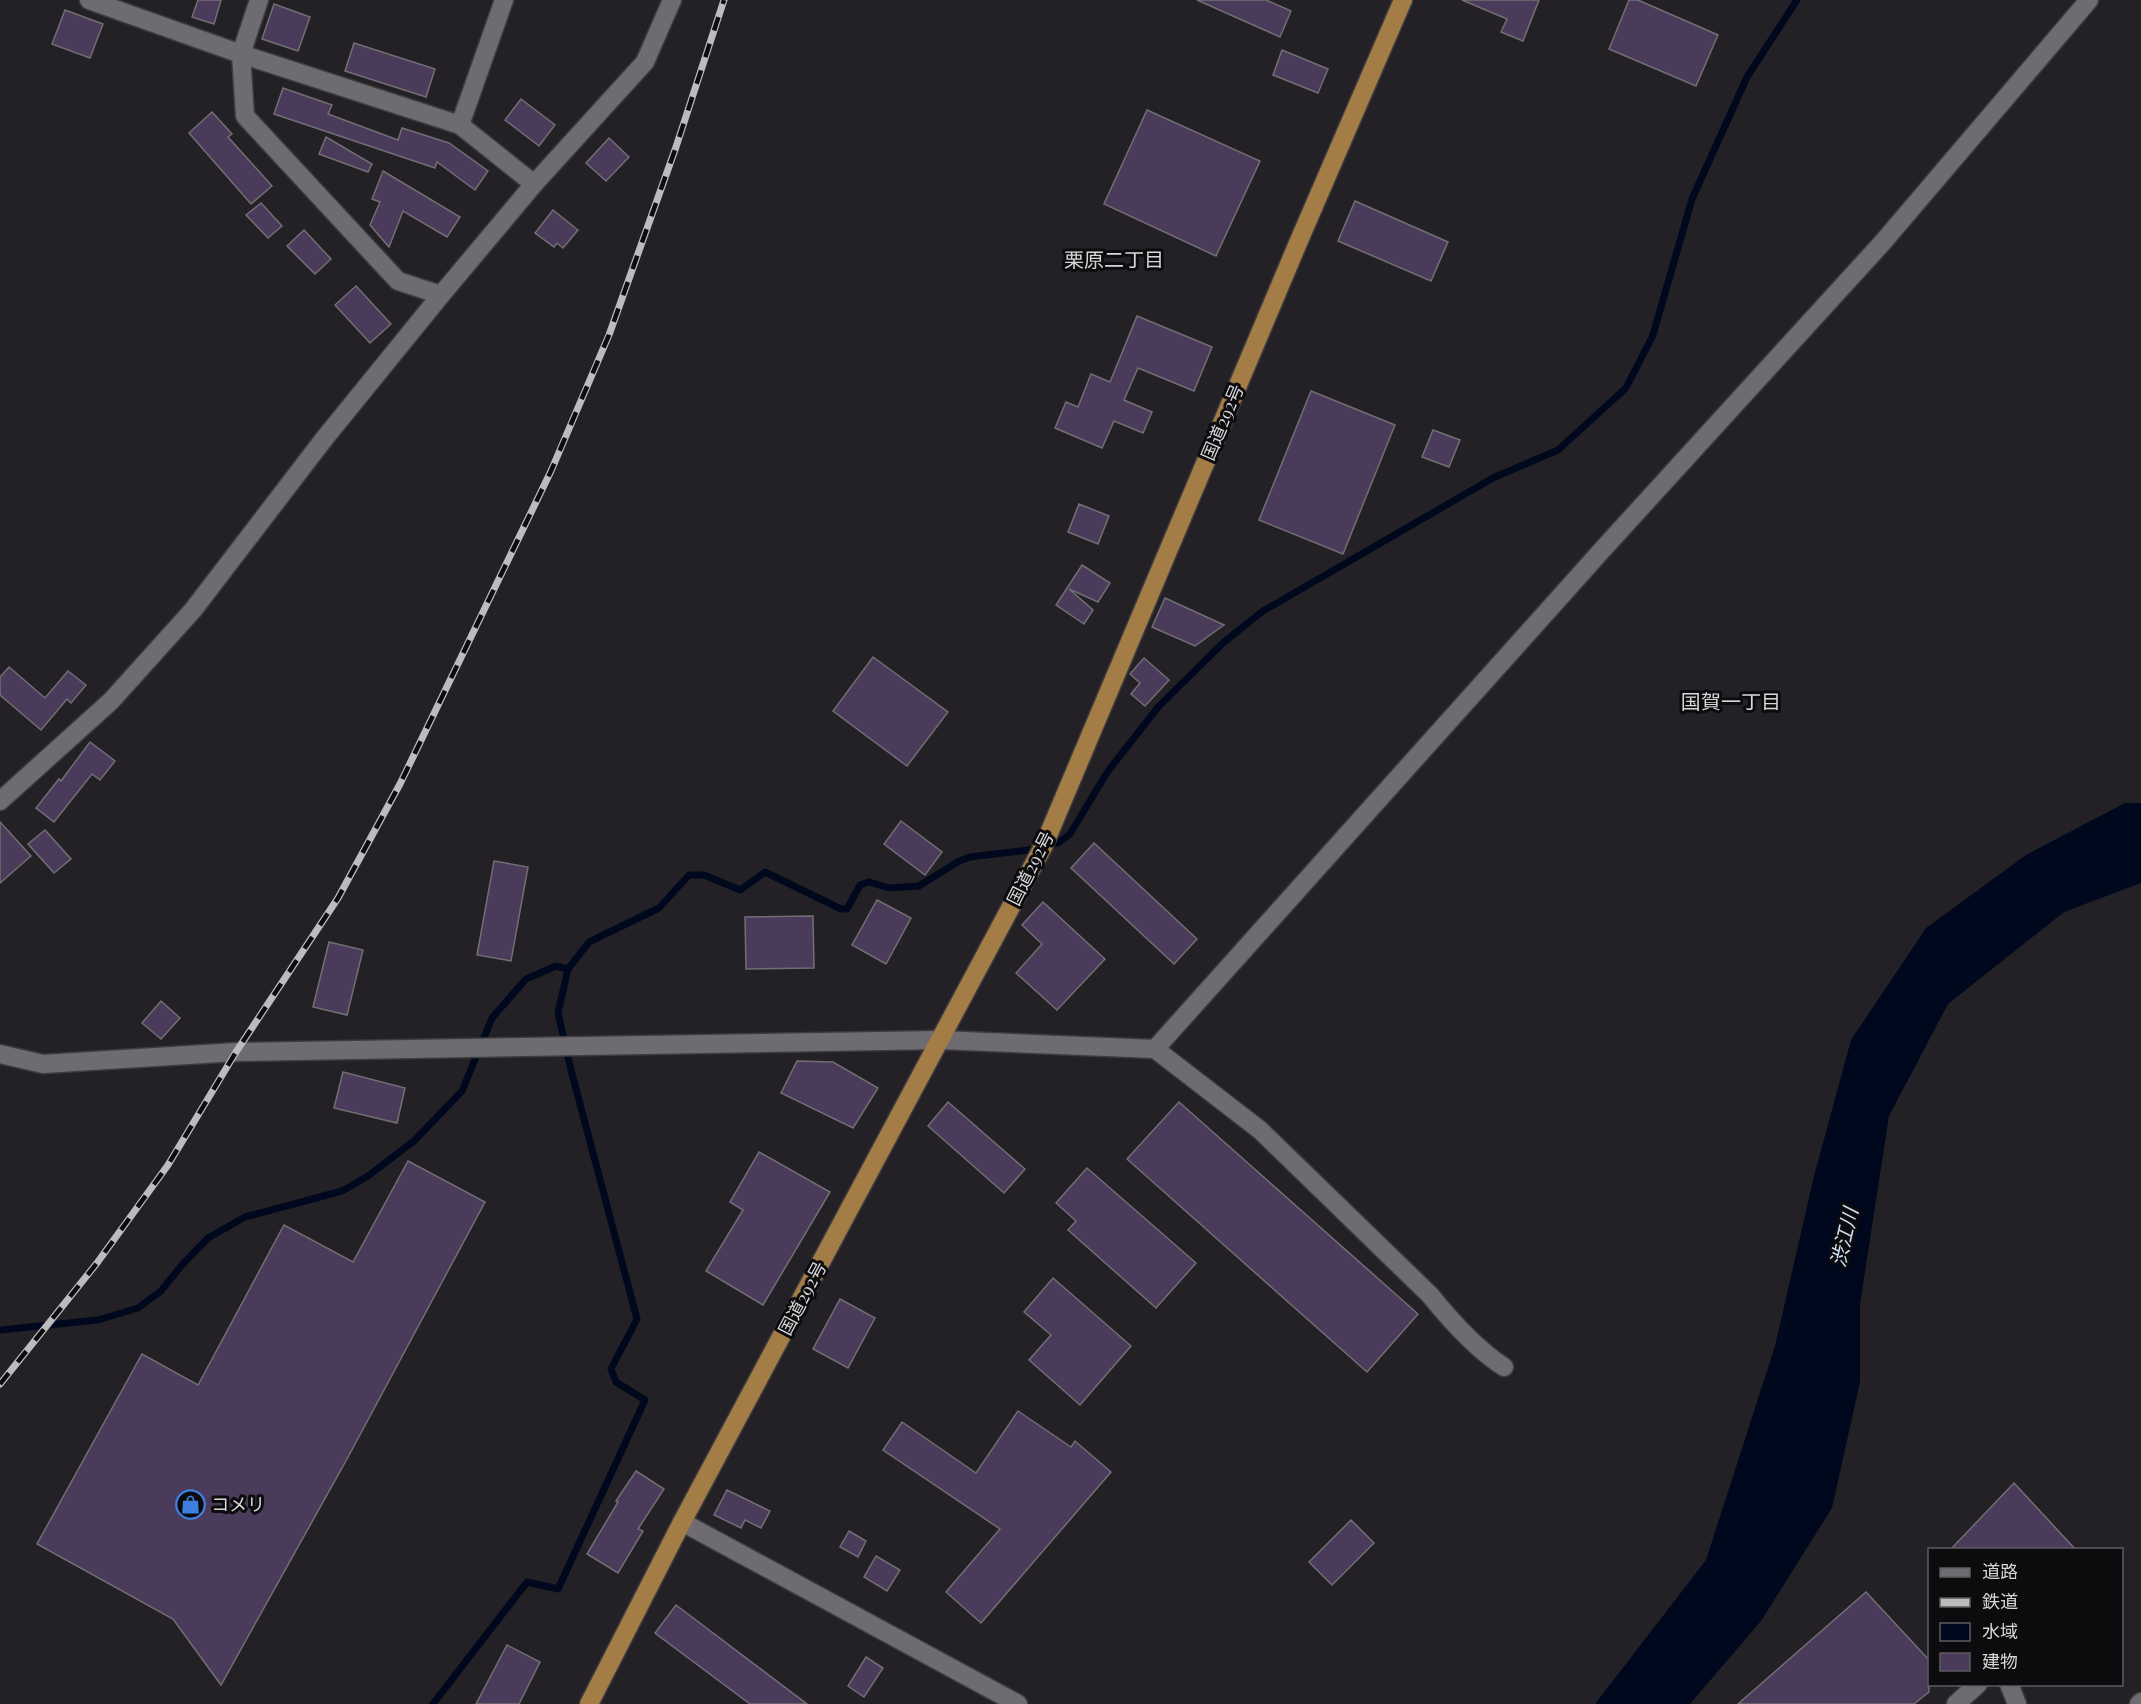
<svg xmlns="http://www.w3.org/2000/svg" width="2141" height="1704" font-family="'Playfair Display','Noto Sans JP',serif">
	<style>
		.water { fill: #00081e }
		.lines { fill: none; stroke-linecap: round; stroke-linejoin: round }
		.stream { stroke: #00081e; stroke-width: 7 }
		.building { fill: #4b3b5b; stroke: #716f73; stroke-width: 1.5 }
		.minor-casing { stroke: #3d3c3f; stroke-width: 21 }
		.tertiary-casing { stroke: #3d3c3f; stroke-width: 21 }
		.trunk-casing { stroke: #3d3c3f; stroke-width: 21 }
		.minor { stroke: #6e6c70; stroke-width: 18 }
		.tertiary { stroke: #6e6c70; stroke-width: 18 }
		.trunk { stroke: #a47c46; stroke-width: 18 }
		.rail-casing { stroke: #bcbbbe; stroke-width: 7 }
		.rail { stroke: #0c0b0d; stroke-width: 4.5; stroke-dasharray: 14; stroke-linecap: butt }
		.labels { text-anchor: middle; dominant-baseline: central; stroke-width: 6; stroke-linejoin: round; paint-order: stroke }
		.street-label { font-size: 18px; fill: #d7d6d9; stroke: #0c0b0d }
		.poi-label { font-size: 18px; fill: #d7d6d9; stroke: #0c0b0d; text-anchor: start }
		.neighbourhood-label { font-size: 20px; fill: #d7d6d9; stroke: #0c0b0d }
		.water-label { font-size: 20px; font-style: italic; fill: #cee2f5; stroke: #0c0b0d }
	</style>
	<rect width="100%" height="100%" fill="#232125"/>
	<!-- water -->
	<path class="water" d="M 2125,803 L 2141,803 L 2141,883 L 2064,912 L 1948,1004 L 1889,1116 L 1860,1304 L 1860,1382 L 1832,1508 L 1761,1621 L 1690,1704 L 1595,1704 L 1706,1560 L 1775,1346 L 1814,1176 L 1851,1040 L 1926,928 L 2026,855 Z"/>
	<g class="lines">
		<!-- stream -->
		<g class="stream">
			<path d="M 0,1330 L 98,1320 L 138,1308 L 161,1291 L 181,1266 L 208,1238 L 245,1217 L 342,1191 L 368,1176 L 414,1141 L 462,1091 L 492,1018 L 526,979 L 556,966 L 568,969"/>
			<path d="M 433,1704 L 527,1582 L 558,1589 L 645,1400 L 616,1382 L 611,1369 L 637,1319 L 571,1070 L 558,1013 L 568,969 L 589,942 L 659,908 L 689,875 L 704,875 L 740,890 L 765,872 L 841,909 L 847,909 L 860,885 L 869,882 L 889,888 L 919,886 L 959,861 L 970,857 L 1037,849 L 1058,843 L 1070,834 L 1108,771 L 1159,706 L 1224,642 L 1263,611 L 1493,478 L 1558,450 L 1626,388 L 1653,335 L 1692,199 L 1747,77 L 1797,0"/>
		</g>
	</g>
	<!-- building -->
	<g class="building">
		<path d="M 198,0 L 221,0 L 214,24 L 192,17 Z"/>
		<path d="M 1197,0 L 1266,0 L 1291,11 L 1280,37 Z"/>
		<path d="M 1462,0 L 1539,0 L 1523,41 L 1501,32 L 1507,19 Z"/>
		<path d="M 1629,0 L 1638,0 L 1718,35 L 1696,86 L 1609,49 Z"/>
		<path d="M 274,4 L 310,17 L 298,51 L 262,39 Z"/>
		<path d="M 65,10 L 103,24 L 90,58 L 52,44 Z"/>
		<path d="M 354,43 L 435,69 L 426,97 L 345,71 Z"/>
		<path d="M 1282,50 L 1328,69 L 1318,93 L 1273,75 Z"/>
		<path d="M 283,88 L 332,105 L 328,114 L 398,140 L 402,128 L 449,143 L 488,171 L 475,190 L 437,162 L 435,168 L 274,114 Z"/>
		<path d="M 521,99 L 555,125 L 539,146 L 505,120 Z"/>
		<path d="M 1147,110 L 1260,161 L 1216,256 L 1104,204 Z"/>
		<path d="M 212,112 L 232,134 L 228,137 L 272,186 L 251,204 L 189,133 Z"/>
		<path d="M 326,137 L 372,164 L 368,172 L 319,154 Z"/>
		<path d="M 609,138 L 629,157 L 606,181 L 586,163 Z"/>
		<path d="M 383,171 L 460,217 L 447,237 L 403,211 L 389,247 L 370,225 L 380,202 L 372,199 Z"/>
		<path d="M 1355,201 L 1448,242 L 1431,281 L 1338,241 Z"/>
		<path d="M 261,203 L 282,226 L 268,238 L 246,215 Z"/>
		<path d="M 553,210 L 578,230 L 563,248 L 557,243 L 554,247 L 535,233 Z"/>
		<path d="M 304,230 L 331,259 L 315,274 L 287,246 Z"/>
		<path d="M 356,286 L 391,324 L 370,343 L 335,305 Z"/>
		<path d="M 1137,316 L 1212,347 L 1194,391 L 1138,368 L 1124,400 L 1152,412 L 1143,433 L 1114,421 L 1102,448 L 1055,428 L 1066,402 L 1078,407 L 1091,374 L 1110,382 Z"/>
		<path d="M 1311,391 L 1395,425 L 1343,554 L 1259,520 Z"/>
		<path d="M 1433,430 L 1460,440 L 1449,467 L 1422,457 Z"/>
		<path d="M 1079,504 L 1109,516 L 1098,544 L 1068,532 Z"/>
		<path d="M 1082,565 L 1110,583 L 1098,602 L 1069,589 L 1093,610 L 1084,624 L 1056,605 Z"/>
		<path d="M 1165,598 L 1224,625 L 1195,646 L 1152,627 Z"/>
		<path d="M 873,657 L 948,712 L 907,766 L 833,711 Z"/>
		<path d="M 1144,658 L 1169,680 L 1145,706 L 1131,694 L 1140,683 L 1130,674 Z"/>
		<path d="M 9,667 L 45,698 L 68,671 L 86,685 L 71,703 L 67,699 L 41,730 L 0,695 L 0,677 Z"/>
		<path d="M 90,742 L 115,761 L 100,780 L 92,774 L 54,822 L 36,808 L 59,779 L 61,781 Z"/>
		<path d="M 901,821 L 942,852 L 925,875 L 884,844 Z"/>
		<path d="M 0,822 L 31,856 L 0,883 Z"/>
		<path d="M 45,830 L 71,859 L 54,873 L 28,844 Z"/>
		<path d="M 1094,843 L 1197,939 L 1174,964 L 1071,868 Z"/>
		<path d="M 494,861 L 528,867 L 511,961 L 477,955 Z"/>
		<path d="M 877,900 L 911,918 L 886,964 L 852,945 Z"/>
		<path d="M 1043,902 L 1105,959 L 1057,1010 L 1016,973 L 1042,944 L 1022,925 Z"/>
		<path d="M 813,916 L 814,968 L 746,969 L 745,917 Z"/>
		<path d="M 329,942 L 363,950 L 347,1015 L 313,1007 Z"/>
		<path d="M 161,1001 L 180,1018 L 161,1039 L 142,1023 Z"/>
		<path d="M 797,1061 L 833,1062 L 878,1088 L 853,1128 L 781,1093 Z"/>
		<path d="M 343,1072 L 405,1088 L 397,1123 L 334,1108 Z"/>
		<path d="M 948,1102 L 1025,1169 L 1004,1193 L 928,1126 Z"/>
		<path d="M 1179,1102 L 1418,1314 L 1367,1372 L 1127,1159 Z"/>
		<path d="M 759,1152 L 830,1192 L 763,1305 L 706,1271 L 743,1210 L 730,1202 Z"/>
		<path d="M 408,1161 L 485,1202 L 347,1459 L 221,1685 L 173,1619 L 37,1544 L 142,1354 L 198,1385 L 284,1225 L 353,1262 Z"/>
		<path d="M 1087,1168 L 1196,1263 L 1156,1308 L 1068,1230 L 1076,1221 L 1056,1203 Z"/>
		<path d="M 1053,1278 L 1131,1346 L 1080,1405 L 1029,1360 L 1051,1335 L 1024,1312 Z"/>
		<path d="M 840,1299 L 875,1318 L 848,1368 L 813,1349 Z"/>
		<path d="M 1018,1411 L 1071,1447 L 1075,1441 L 1111,1472 L 981,1623 L 946,1592 L 1000,1529 L 883,1450 L 902,1422 L 976,1473 Z"/>
		<path d="M 636,1471 L 664,1489 L 638,1529 L 643,1531 L 618,1573 L 587,1554 L 618,1502 L 616,1501 Z"/>
		<path d="M 2014,1483 L 2076,1550 L 1950,1550 Z"/>
		<path d="M 727,1490 L 770,1511 L 761,1528 L 745,1520 L 741,1528 L 714,1515 Z"/>
		<path d="M 1351,1520 L 1374,1543 L 1332,1585 L 1309,1562 Z"/>
		<path d="M 849,1531 L 866,1541 L 858,1557 L 840,1547 Z"/>
		<path d="M 876,1556 L 900,1570 L 887,1591 L 864,1577 Z"/>
		<path d="M 1866,1592 L 1929,1660 L 1929,1692 L 1914,1704 L 1738,1704 Z"/>
		<path d="M 676,1605 L 807,1704 L 750,1704 L 655,1633 Z"/>
		<path d="M 507,1645 L 540,1662 L 519,1704 L 476,1704 Z"/>
		<path d="M 866,1657 L 883,1668 L 864,1697 L 848,1686 Z"/>
	</g>
	<g class="lines">
		<defs>
			<g id="minor">
				<path d="M 89,0 L 241,54 L 460,125 L 504,0"/>
				<path d="M 259,0 L 241,54 L 245,116 L 398,281 L 441,295"/>
				<path d="M 460,125 L 534,184"/>
				<path d="M 1155,1049 L 1260,1130 L 1430,1295 C 1451,1321 1476,1349 1504,1367"/>
				<path d="M 682,1522 L 1018,1704"/>
				<path d="M 2009,1684 L 2017,1704"/>
				<path d="M 1956,1704 L 1978,1684"/>
				<path d="M 2139,1704 L 2141,1702"/>
			</g>
			<g id="tertiary">
				<path d="M 0,801 L 111,701 L 193,610 L 324,439 L 441,295 L 534,184 L 645,62 L 672,0"/>
				<path d="M 0,1054 L 43,1064 L 236,1052 L 940,1040 L 1155,1049 L 1603,549 L 1883,242 L 2089,0"/>
			</g>
			<path id="trunk" d="M 589,1704 L 682,1522 L 1044,845 L 1298,243 L 1403,0"/>
		</defs>
		<!-- minor casing -->
		<use href="#minor" class="minor-casing"/>
		<!-- tertiary casing -->
		<use href="#tertiary" class="tertiary-casing"/>
		<!-- trunk casing -->
		<use href="#trunk" class="trunk-casing"/>
		<!-- minor -->
		<use href="#minor" class="minor"/>
		<!-- tertiary -->
		<use href="#tertiary" class="tertiary"/>
		<!-- trunk -->
		<use href="#trunk" class="trunk"/>
		<defs>
			<path id="rail" d="M 0,1384 L 97,1263 L 168,1165 L 236,1052 L 338,898 L 400,784 L 551,471 L 609,335 L 676,147 L 724,0"/>
		</defs>
		<!-- rail casing -->
		<use href="#rail" class="rail-casing"/>
		<!-- rail -->
		<use href="#rail" class="rail"/>
	</g>
	<!-- icons -->
	<defs>
		<symbol id="shop-ring" viewBox="-11 -11 22 22"><circle r="9.5" fill="#0c0b0d" stroke="#3f7fe0" stroke-width="1.5"/><path d="M-5-2.5h2.3a2.7 3.5 0 0 1 5.4 0H5L5.5 6h-11ZM-1.5-2.5h3a1.5 2.3 0 0 0-3 0Z" fill="#3f7fe0"/></symbol>
	</defs>
	<g fill-rule="evenodd">
		<use href="#shop-ring" x="174" y="1488" width="33" height="33"/>
	</g>
	<g class="labels">
		<!-- street labels -->
		<g class="street-label">
			<text transform="translate(1222 422) rotate(-67)">国道292号</text>
			<text transform="translate(1030 868) rotate(-63)">国道292号</text>
			<text transform="translate(802 1298) rotate(-62)">国道292号</text>
		</g>
		<!-- poi labels -->
		<g class="poi-label">
			<text x="211" y="1504">コメリ</text>
		</g>
		<!-- neighbourhood labels -->
		<g class="neighbourhood-label">
			<text x="1114" y="258">栗原二丁目</text>
			<text x="1731" y="700">国賀一丁目</text>
		</g>
		<!-- water labels -->
		<g class="water-label">
			<text transform="translate(1843 1237) rotate(-77)">渋江川</text>
		</g>
	</g>
	<!-- legend -->
	<rect x="1928" y="1548" width="195" height="138" fill="#0c0b0d" stroke="#5d5c5f" stroke-width="1.5"/>
	<rect x="1940" y="1568" width="30" height="9" fill="#6e6c70" stroke="#5d5c5f" stroke-width="1.5"/>
	<text x="1982" y="1578" font-size="18" fill="#d7d6d9">道路</text>
	<rect x="1940" y="1598" width="30" height="9" fill="#bcbbbe" stroke="#5d5c5f" stroke-width="1.5"/>
	<text x="1982" y="1608" font-size="18" fill="#d7d6d9">鉄道</text>
	<rect x="1940" y="1623" width="30" height="18" fill="#00081e" stroke="#5d5c5f" stroke-width="1.5"/>
	<text x="1982" y="1638" font-size="18" fill="#d7d6d9">水域</text>
	<rect x="1940" y="1653" width="30" height="18" fill="#4b3b5b" stroke="#5d5c5f" stroke-width="1.5"/>
	<text x="1982" y="1668" font-size="18" fill="#d7d6d9">建物</text>
</svg>
